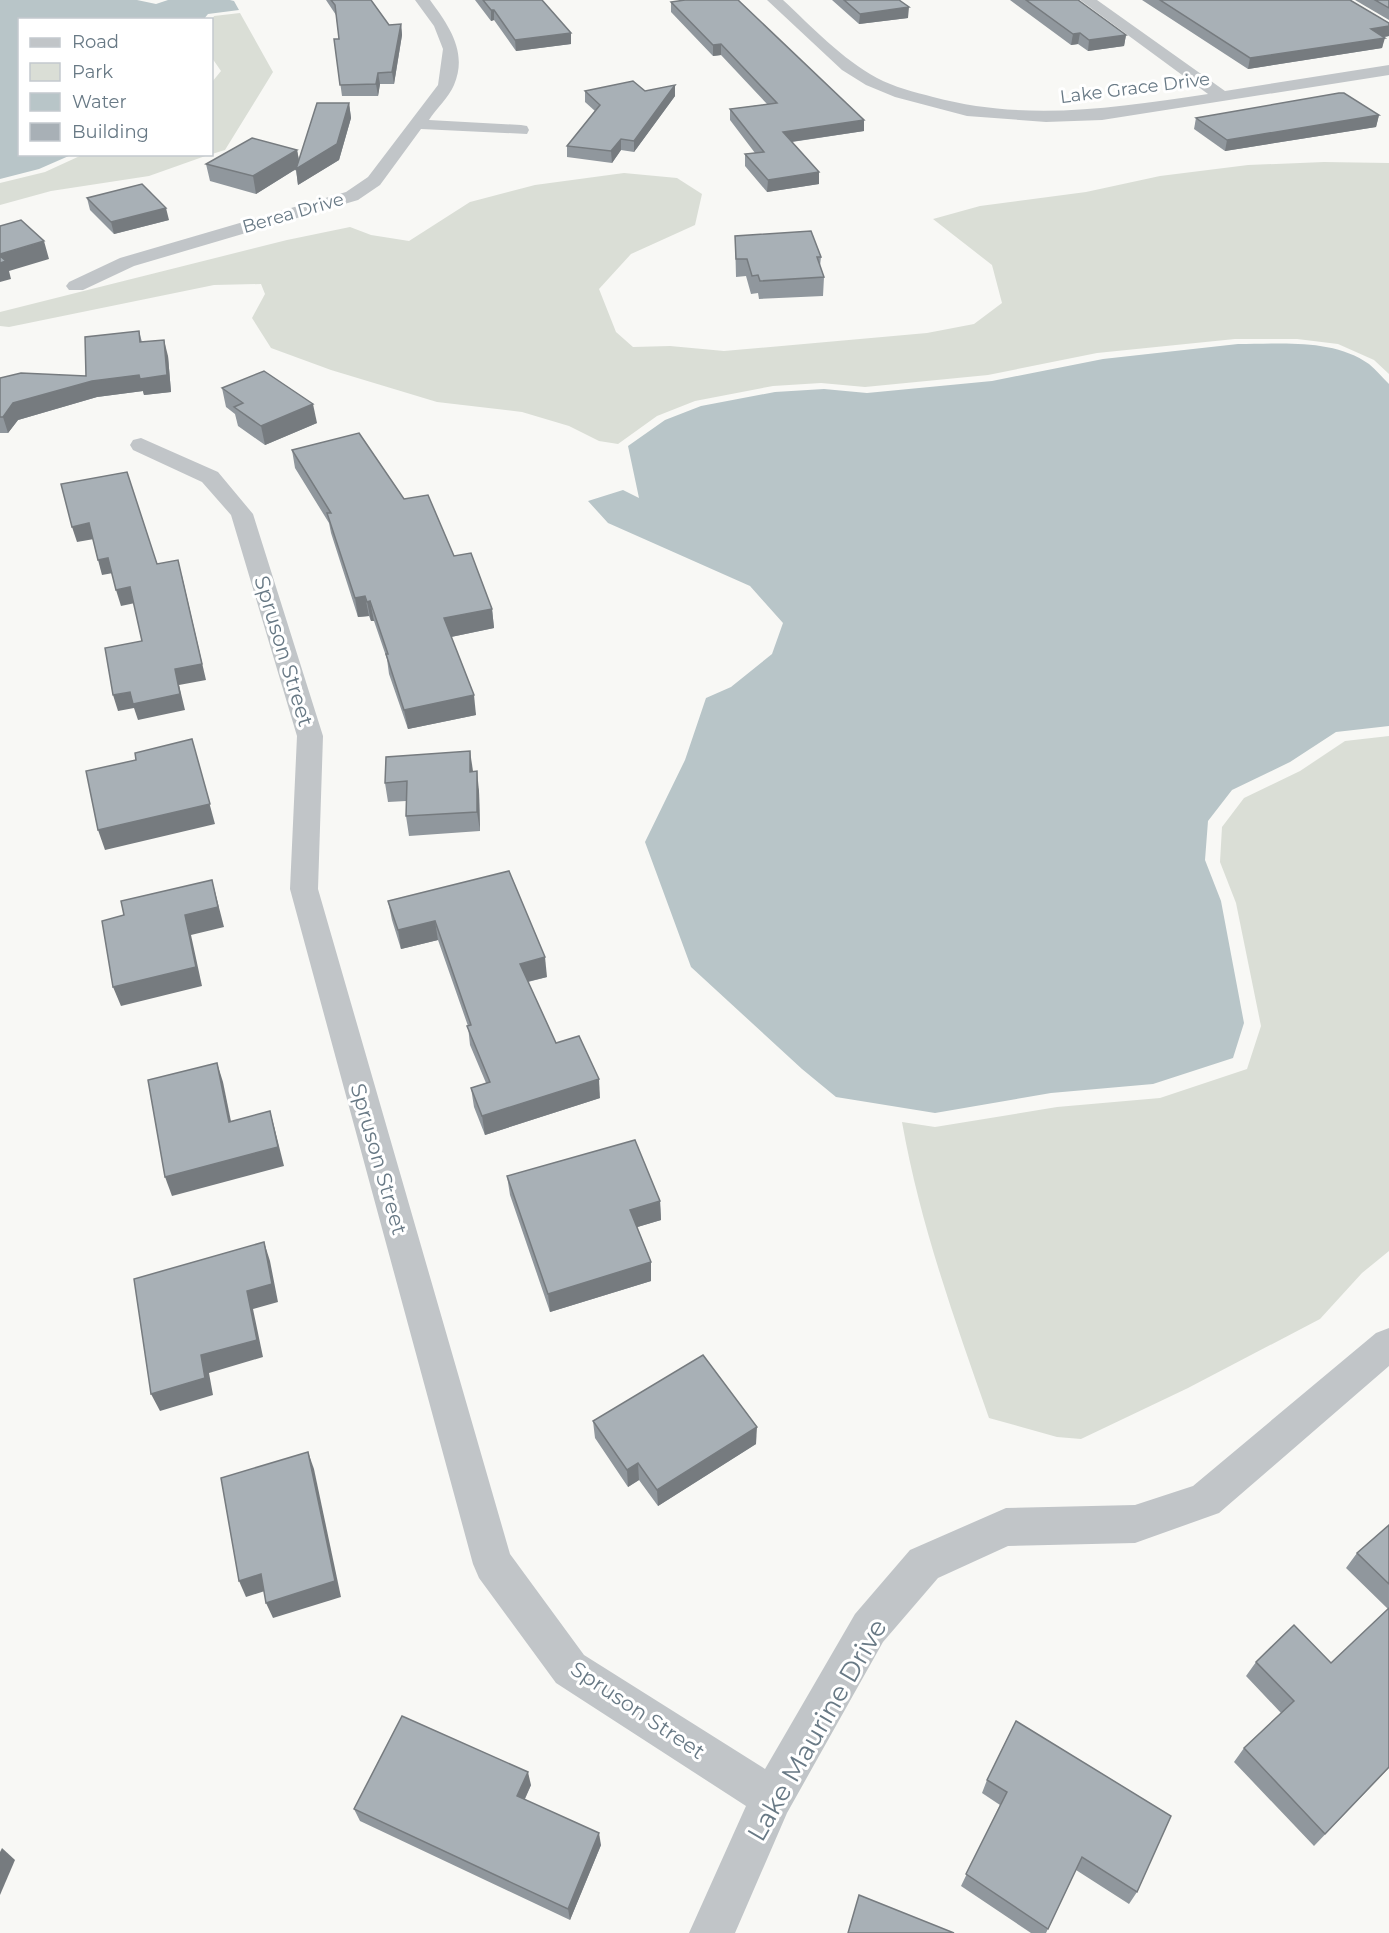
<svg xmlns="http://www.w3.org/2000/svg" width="1389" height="1933" font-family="Montserrat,sans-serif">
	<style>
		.green { fill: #daded6 }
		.water { fill: #b8c5c8 }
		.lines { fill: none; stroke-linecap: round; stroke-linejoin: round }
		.minor { fill: #c1c5c8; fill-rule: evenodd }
		.wall { fill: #90979d }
		.shaded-wall { fill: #767b7f }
		.building { fill: #a8b0b6; stroke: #767b7f; stroke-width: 1.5 }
		.labels { text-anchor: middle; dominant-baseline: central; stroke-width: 6; stroke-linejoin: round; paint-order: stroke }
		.far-street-label { font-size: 18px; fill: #687985; stroke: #fff }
		.street-label { font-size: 21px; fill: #687985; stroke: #fff }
		.near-street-label { font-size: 26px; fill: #687985; stroke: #fff }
	</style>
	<rect width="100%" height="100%" fill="#f8f8f5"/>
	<!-- green -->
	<g class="green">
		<path d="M 240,13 L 273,72 L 225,150 L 212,154 L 212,82 L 221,71 L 212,58 L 212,20 L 214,16 Z"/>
		<path d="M 211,154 L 149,176 L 51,191 L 0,205 L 0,183 L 45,172 L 82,155 Z"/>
		<path d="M 1324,162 L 1389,163 L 1389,374 L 1374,360 L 1338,344 L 1297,339 L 1235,339 L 1097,353 L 988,375 L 865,387 L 821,383 L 773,386 L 695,401 L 657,416 L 618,444 L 599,441 L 569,426 L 522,412 L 437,402 L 331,370 L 271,348 L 252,318 L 265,294 L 261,284 L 214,285 L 9,327 L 0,326 L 0,312 L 287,240 L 350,227 L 371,235 L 409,241 L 470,202 L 535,185 L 624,173 L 677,178 L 702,194 L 695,225 L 631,254 L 599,289 L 616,332 L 633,347 L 670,346 L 724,351 L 927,333 L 974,324 L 1002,303 L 992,265 L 933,219 L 980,206 L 1086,192 L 1160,176 L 1248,165 Z"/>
		<path d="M 1389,736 L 1389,1251 L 1362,1273 L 1320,1319 L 1188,1388 L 1081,1439 L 1057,1437 L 989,1418 C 955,1321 920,1224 902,1122 L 935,1127 L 1057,1107 L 1160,1098 L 1247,1069 L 1261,1026 L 1236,903 L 1220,862 L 1222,827 L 1244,798 L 1300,771 L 1345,741 Z"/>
	</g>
	<!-- water -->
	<g class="water">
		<path d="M 0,0 L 137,0 L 156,4 L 168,0 L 230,0 L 234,1 L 239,10 L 208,14 L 203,20 L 20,20 L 20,154 L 71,155 L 39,169 L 0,179 Z"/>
		<path d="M 1238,344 C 1280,344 1333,338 1369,364 C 1376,370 1383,378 1389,384 L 1389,726 L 1336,732 L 1290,762 L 1232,790 L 1208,821 L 1205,860 L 1221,901 L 1244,1023 L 1233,1058 L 1153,1084 L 1051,1093 L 935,1113 L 836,1097 L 802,1069 L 691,967 L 645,842 L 685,760 L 706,698 L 731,687 L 772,654 L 783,623 L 750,586 L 608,523 L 588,501 L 623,490 L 639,498 L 628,446 L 665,420 L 701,406 L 775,392 L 824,389 L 867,393 L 992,381 L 1103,359 Z"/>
	</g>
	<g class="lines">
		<!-- minor -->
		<g class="minor">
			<path d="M 415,0 L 430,0 C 449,26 468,52 454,85 C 449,97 436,109 429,120 L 521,125 L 527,126 L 529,130 L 527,134 L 421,129 L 380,185 L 358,200 L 134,266 L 83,290 L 69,290 L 66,286 L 69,282 L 120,258 L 346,192 L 368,177 L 438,85 L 443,49 L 434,26 Z"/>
			<path d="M 767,0 L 783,0 C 812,27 842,59 877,78 C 894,87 914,92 933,97 C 1028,122 1112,108 1208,94 L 1080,0 L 1097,0 L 1225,91 L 1389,65 L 1389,75 L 1102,120 L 1046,122 L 967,116 L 895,97 L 866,85 L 842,70 Z"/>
			<path d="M 141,438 L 218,472 L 253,514 L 323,736 L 318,889 L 510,1554 L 584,1655 L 765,1769 L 855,1614 L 910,1550 L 1006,1508 L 1135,1505 L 1193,1486 L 1376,1333 L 1389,1328 L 1389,1366 L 1219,1513 L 1135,1543 L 1008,1546 L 938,1578 L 883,1642 L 787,1813 L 735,1933 L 689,1933 L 746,1806 L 556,1683 L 479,1578 L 473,1564 L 290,889 L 297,736 L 231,515 L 202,482 L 133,450 L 130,445 L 133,440 Z"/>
		</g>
	</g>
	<!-- wall -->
	<g class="wall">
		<path d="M 326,0 L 371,0 L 389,25 L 401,24 L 402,35 L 394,84 L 380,84 L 378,96 L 342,96 L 334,39 L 339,39 L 336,15 Z"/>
		<path d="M 475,0 L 542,0 L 571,33 L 571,44 L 516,51 L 494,20 L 491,21 Z"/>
		<path d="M 679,0 L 738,0 L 864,131 L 792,142 L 819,172 L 819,184 L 767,192 L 745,166 L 745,154 L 755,153 L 730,120 L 730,109 L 767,104 L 721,55 L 713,56 L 671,12 L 671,2 L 680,1 Z"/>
		<path d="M 832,0 L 899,0 L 908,18 L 859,24 Z"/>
		<path d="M 1010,0 L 1078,0 L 1126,35 L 1124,46 L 1088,51 L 1078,44 L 1071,45 Z"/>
		<path d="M 1142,0 L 1350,0 L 1389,23 L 1389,36 L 1384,37 L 1382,48 L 1248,69 Z"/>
		<path d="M 1355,0 L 1389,0 L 1389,20 Z"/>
		<path d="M 675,85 L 675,96 L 634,152 L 621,150 L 612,163 L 567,157 L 567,146 L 595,111 L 585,102 L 585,91 L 645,91 Z"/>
		<path d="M 349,103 L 351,118 L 339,160 L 298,185 L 296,169 L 256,194 L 210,181 L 206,164 L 297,150 L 299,160 Z"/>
		<path d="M 1379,115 L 1376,127 L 1225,151 L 1194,129 L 1196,118 Z"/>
		<path d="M 87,198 L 169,220 L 114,234 L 90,210 Z"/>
		<path d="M 735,236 L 821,257 L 820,266 L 824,277 L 823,296 L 759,299 L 758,293 L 751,294 L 746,276 L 736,277 Z"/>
		<path d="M 139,331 L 142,342 L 168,356 L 171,392 L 144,395 L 143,391 L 97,397 L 18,420 L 8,433 L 0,433 L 0,378 L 86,376 Z"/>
		<path d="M 222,388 L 317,423 L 265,445 L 238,426 L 235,414 L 226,407 Z"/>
		<path d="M 292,450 L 404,499 L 454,556 L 492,609 L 494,628 L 451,637 L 476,715 L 408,729 L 389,674 L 387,659 L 374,621 L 371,621 L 369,616 L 358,617 L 331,533 L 329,523 L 295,468 Z"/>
		<path d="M 473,772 L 479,791 L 480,831 L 409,836 L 406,816 L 406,801 L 388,802 L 385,783 Z"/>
		<path d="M 388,901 L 547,977 L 528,982 L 556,1043 L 600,1098 L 485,1135 L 474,1107 L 471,1088 L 486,1083 L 470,1045 L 468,1026 L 438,940 L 401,949 L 392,920 Z"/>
		<path d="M 507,1176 L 660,1201 L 661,1220 L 637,1227 L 651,1262 L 651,1281 L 550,1312 L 510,1195 Z"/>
		<path d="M 593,1421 L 756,1444 L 658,1506 L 639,1480 L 628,1487 L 595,1438 Z"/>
		<path d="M 1389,1525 L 1389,1768 L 1314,1846 L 1234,1762 L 1244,1748 L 1281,1713 L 1246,1676 L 1256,1662 L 1331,1663 L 1388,1609 L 1346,1568 L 1357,1553 Z"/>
		<path d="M 1016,1721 L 1137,1892 L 1129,1904 L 1076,1870 L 1046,1933 L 1031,1933 L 961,1886 L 1000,1805 L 982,1793 L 987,1780 Z"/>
		<path d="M 531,1785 L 525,1799 L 601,1845 L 570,1920 L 360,1821 L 354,1809 Z"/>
	</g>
	<!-- shaded-wall -->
	<g class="shaded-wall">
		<path d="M 909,7 L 908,18 L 859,24 L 860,14 Z"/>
		<path d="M 491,10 L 494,10 L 494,20 L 491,21 Z"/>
		<path d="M 401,24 L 402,35 L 394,84 L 392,72 Z"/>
		<path d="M 1389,26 L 1389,36 L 1368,40 L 1371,29 Z"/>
		<path d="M 571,33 L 571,44 L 516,51 L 515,40 Z"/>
		<path d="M 1080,33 L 1078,44 L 1071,45 L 1073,34 Z"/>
		<path d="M 1126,35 L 1124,46 L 1088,51 L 1089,40 Z"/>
		<path d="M 1385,38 L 1382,48 L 1248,69 L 1250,58 Z"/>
		<path d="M 721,44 L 721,55 L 713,56 L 713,45 Z"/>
		<path d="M 378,73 L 380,84 L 378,96 L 376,84 Z"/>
		<path d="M 675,85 L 675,96 L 634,152 L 634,141 Z"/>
		<path d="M 349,103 L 351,118 L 339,160 L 298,185 L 296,169 L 256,194 L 253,176 L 297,150 L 300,166 Z"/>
		<path d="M 1379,115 L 1376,127 L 1225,151 L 1227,140 Z"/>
		<path d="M 864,120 L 864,131 L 783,143 L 783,132 Z"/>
		<path d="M 621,139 L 621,150 L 612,163 L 611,151 Z"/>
		<path d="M 819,172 L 819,184 L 767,192 L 768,180 Z"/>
		<path d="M 166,208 L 169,220 L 114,234 L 111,222 Z"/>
		<path d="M 44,241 L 49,259 L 9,271 L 11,279 L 0,282 L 0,254 Z"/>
		<path d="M 164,340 L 168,356 L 171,392 L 144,395 L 143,391 L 97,397 L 18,420 L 8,433 L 3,417 L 13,403 L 92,381 Z"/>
		<path d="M 313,404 L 317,423 L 265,445 L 261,426 Z"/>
		<path d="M 89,523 L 94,539 L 77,542 L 72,527 Z"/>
		<path d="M 108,558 L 113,573 L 102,575 L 98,560 Z"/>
		<path d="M 182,576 L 206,680 L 179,685 L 185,710 L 138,720 L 134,708 L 118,711 L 113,695 L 130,692 L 175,669 Z"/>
		<path d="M 130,587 L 135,603 L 121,606 L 116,590 Z"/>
		<path d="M 365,596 L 369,616 L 358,617 L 355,598 Z"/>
		<path d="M 370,601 L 374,621 L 371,621 L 367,602 Z"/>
		<path d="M 492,609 L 494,628 L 446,638 L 444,618 Z"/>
		<path d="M 474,695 L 476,715 L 408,729 L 404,710 Z"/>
		<path d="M 192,739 L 215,824 L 105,850 L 98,830 Z"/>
		<path d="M 470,751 L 473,771 L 473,792 L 470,772 Z"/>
		<path d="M 477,771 L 479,791 L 480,831 L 477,812 Z"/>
		<path d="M 212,880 L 224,927 L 191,935 L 202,986 L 121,1006 L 113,987 L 185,915 Z"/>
		<path d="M 435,921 L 438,940 L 401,949 L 398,930 Z"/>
		<path d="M 545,957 L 547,977 L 522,983 L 520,964 Z"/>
		<path d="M 217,1063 L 223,1082 L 235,1141 L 229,1122 Z"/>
		<path d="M 599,1079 L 600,1098 L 485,1135 L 482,1116 Z"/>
		<path d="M 270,1111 L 275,1130 L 284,1166 L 172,1196 L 165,1177 Z"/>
		<path d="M 660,1201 L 661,1220 L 631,1229 L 630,1210 Z"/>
		<path d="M 264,1242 L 270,1261 L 278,1302 L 253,1309 L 263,1357 L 209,1373 L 213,1395 L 160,1411 L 151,1394 L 201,1355 L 247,1291 Z"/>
		<path d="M 651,1262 L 651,1281 L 550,1312 L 548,1294 Z"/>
		<path d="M 757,1427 L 756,1444 L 658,1506 L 657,1490 Z"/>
		<path d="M 308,1452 L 314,1469 L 341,1597 L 273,1618 L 266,1603 Z"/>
		<path d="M 638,1463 L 639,1480 L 628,1487 L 627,1470 Z"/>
		<path d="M 261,1574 L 268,1590 L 246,1597 L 239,1581 Z"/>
		<path d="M 528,1772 L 531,1785 L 520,1809 L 517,1796 Z"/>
		<path d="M 599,1833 L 601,1845 L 570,1920 L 568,1909 Z"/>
		<path d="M 2,1848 L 15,1860 L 0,1895 L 0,1852 Z"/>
	</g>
	<!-- building -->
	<g class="building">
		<path d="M 331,0 L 371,0 L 389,25 L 401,24 L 392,72 L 378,73 L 376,84 L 340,85 L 334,39 L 339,39 L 335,5 Z"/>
		<path d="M 483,0 L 542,0 L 571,33 L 515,40 L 494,10 L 491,10 Z"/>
		<path d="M 685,0 L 738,0 L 864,120 L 783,132 L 819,172 L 768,180 L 745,154 L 764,152 L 730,109 L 777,103 L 721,44 L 713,45 L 671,2 Z"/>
		<path d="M 844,0 L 899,0 L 909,7 L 860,14 Z"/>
		<path d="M 1026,0 L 1078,0 L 1126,35 L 1089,40 L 1080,33 L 1073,34 Z"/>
		<path d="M 1160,0 L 1350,0 L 1389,23 L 1389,26 L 1371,29 L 1385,38 L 1250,58 Z"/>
		<path d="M 1375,0 L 1389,0 L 1389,8 Z"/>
		<path d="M 633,81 L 645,91 L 675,85 L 634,141 L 621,139 L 611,151 L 567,146 L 600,105 L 585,91 Z"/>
		<path d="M 1339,93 L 1344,93 L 1379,115 L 1227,140 L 1196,118 Z"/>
		<path d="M 317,103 L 349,103 L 337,144 L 296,169 Z"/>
		<path d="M 252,138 L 297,150 L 253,176 L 206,164 Z"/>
		<path d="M 142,184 L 166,208 L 111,222 L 87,198 Z"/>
		<path d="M 21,220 L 44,241 L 0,254 L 0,226 Z"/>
		<path d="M 811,231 L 821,257 L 817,257 L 824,277 L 760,281 L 758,275 L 752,276 L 747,259 L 736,259 L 735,236 Z"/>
		<path d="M 0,256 L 6,261 L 0,263 Z"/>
		<path d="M 139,331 L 140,342 L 164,340 L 167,375 L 140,379 L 139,375 L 92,381 L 13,403 L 3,417 L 0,417 L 0,378 L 21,373 L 86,376 L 85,337 Z"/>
		<path d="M 264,371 L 313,404 L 261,426 L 234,407 L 243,403 L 222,388 Z"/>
		<path d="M 359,433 L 404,499 L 428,495 L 454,556 L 471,553 L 492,609 L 444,618 L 474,695 L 404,710 L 386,654 L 388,654 L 370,601 L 367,602 L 365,596 L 355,598 L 327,513 L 331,513 L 292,450 Z"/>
		<path d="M 127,472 L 157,564 L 178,560 L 202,664 L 175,669 L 180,694 L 133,704 L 130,692 L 113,695 L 105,648 L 142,641 L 130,587 L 116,590 L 108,558 L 98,560 L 89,523 L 72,527 L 61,484 Z"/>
		<path d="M 192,739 L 210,804 L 98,830 L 86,771 L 136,760 L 135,753 Z"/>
		<path d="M 470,751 L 470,772 L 477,771 L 477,812 L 406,816 L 407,781 L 385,783 L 386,757 Z"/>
		<path d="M 509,871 L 545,957 L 520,964 L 556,1043 L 579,1036 L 599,1079 L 482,1116 L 471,1088 L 490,1082 L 467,1026 L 471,1025 L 435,921 L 398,930 L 388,901 Z"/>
		<path d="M 212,880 L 218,907 L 185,915 L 196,967 L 113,987 L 102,921 L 124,915 L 121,901 Z"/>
		<path d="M 217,1063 L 229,1122 L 270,1111 L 278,1147 L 165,1177 L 148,1080 Z"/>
		<path d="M 635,1140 L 660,1201 L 630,1210 L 651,1262 L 548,1294 L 507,1176 Z"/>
		<path d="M 264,1242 L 272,1284 L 247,1291 L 257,1340 L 201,1355 L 205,1378 L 151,1394 L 134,1279 Z"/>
		<path d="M 703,1355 L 757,1427 L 657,1490 L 638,1463 L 627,1470 L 593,1421 Z"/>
		<path d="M 308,1452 L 335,1581 L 266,1603 L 261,1574 L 239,1581 L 221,1478 Z"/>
		<path d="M 1389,1525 L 1389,1584 L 1357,1553 Z"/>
		<path d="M 1389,1608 L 1389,1767 L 1325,1834 L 1244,1748 L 1294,1701 L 1256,1662 L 1294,1625 L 1331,1663 Z"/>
		<path d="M 402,1716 L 528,1772 L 517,1796 L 599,1833 L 568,1909 L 354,1809 Z"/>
		<path d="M 1016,1721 L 1171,1816 L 1137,1892 L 1082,1857 L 1048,1929 L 966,1874 L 1007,1792 L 987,1780 Z"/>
		<path d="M 859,1895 L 954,1933 L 848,1933 Z"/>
	</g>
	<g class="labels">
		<!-- far-street labels -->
		<g class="far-street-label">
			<text transform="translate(1135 88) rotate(-7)">Lake Grace Drive</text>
			<text transform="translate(293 213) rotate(-16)">Berea Drive</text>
		</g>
		<!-- street labels -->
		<g class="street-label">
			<text transform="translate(284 651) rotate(73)">Spruson Street</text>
			<text transform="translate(379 1159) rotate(74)">Spruson Street</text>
			<text transform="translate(638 1710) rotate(34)">Spruson Street</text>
		</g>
		<!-- near-street labels -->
		<g class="near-street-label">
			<text transform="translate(817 1730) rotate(-60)">Lake Maurine Drive</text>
		</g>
	</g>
	<!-- legend -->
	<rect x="18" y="18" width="195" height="138" fill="#ffffff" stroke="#c3c9ce" stroke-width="1.5"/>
	<rect x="30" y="38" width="30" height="9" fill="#c1c5c8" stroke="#c3c9ce" stroke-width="1.5"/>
	<text x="72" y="48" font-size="18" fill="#687985">Road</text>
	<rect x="30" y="63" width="30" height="18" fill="#daded6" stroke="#c3c9ce" stroke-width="1.5"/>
	<text x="72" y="78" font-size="18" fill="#687985">Park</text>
	<rect x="30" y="93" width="30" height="18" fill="#b8c5c8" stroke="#c3c9ce" stroke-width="1.5"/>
	<text x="72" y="108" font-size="18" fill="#687985">Water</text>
	<rect x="30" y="123" width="30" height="18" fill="#a8b0b6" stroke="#c3c9ce" stroke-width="1.5"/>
	<text x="72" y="138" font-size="18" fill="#687985">Building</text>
</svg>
